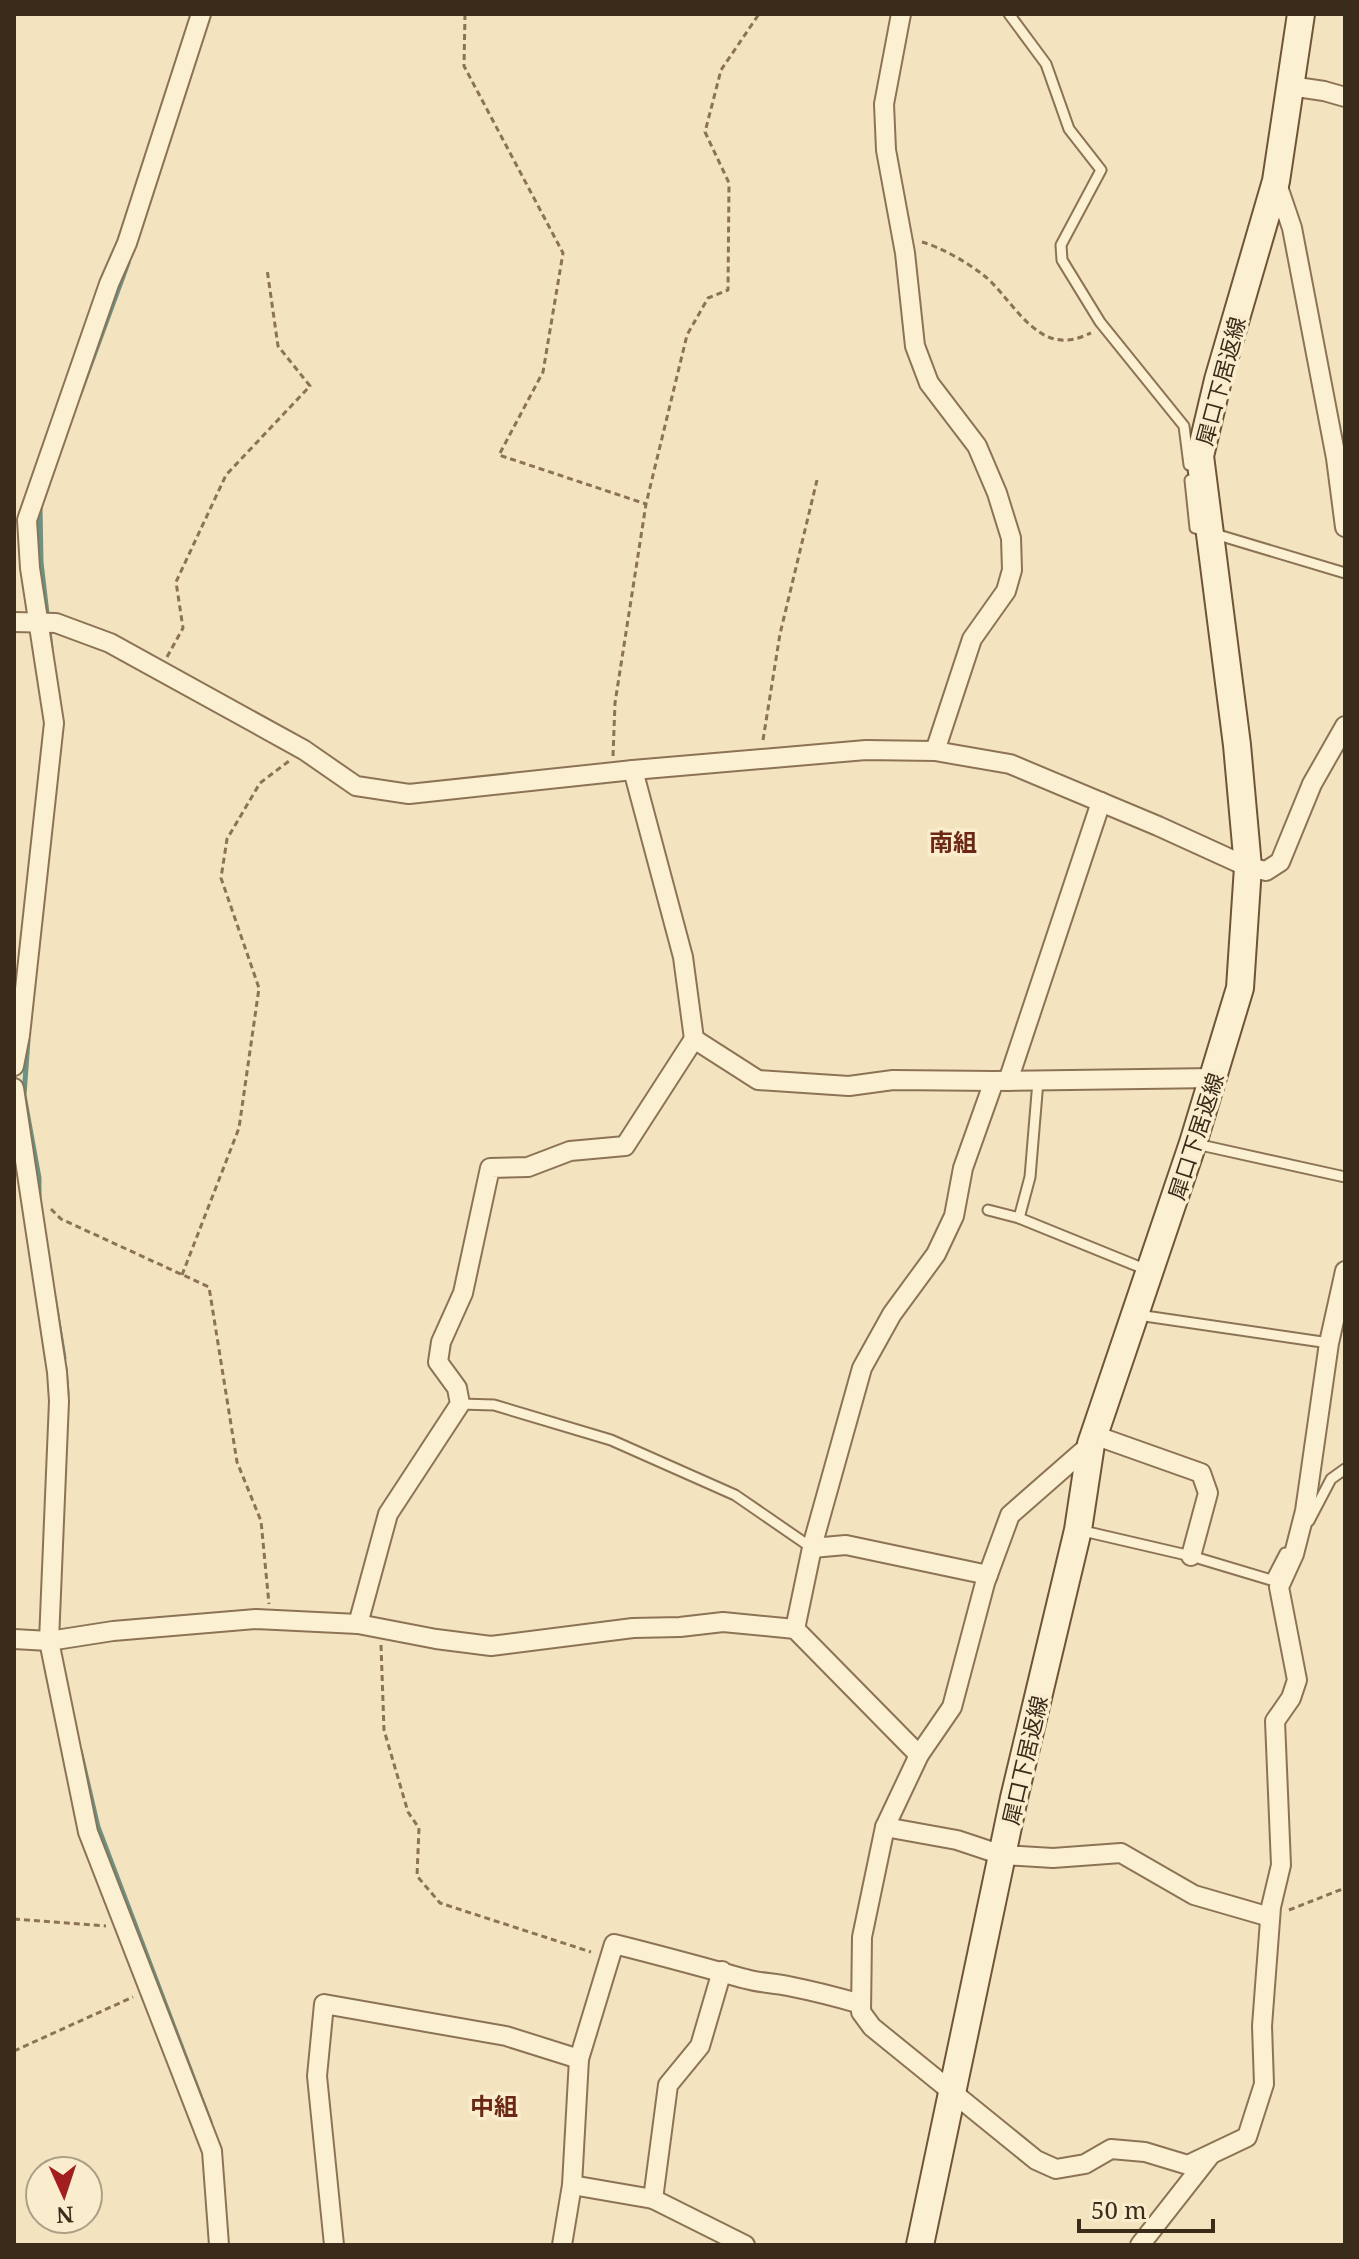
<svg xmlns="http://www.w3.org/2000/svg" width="1359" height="2259" font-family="'Noto Serif','Noto Sans JP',serif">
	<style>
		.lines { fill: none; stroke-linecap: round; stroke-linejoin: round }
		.stream { stroke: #689388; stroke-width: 5 }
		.lane-casing { stroke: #8d7355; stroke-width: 13 }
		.street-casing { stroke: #8d7355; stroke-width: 22 }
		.secondary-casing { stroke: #6f5438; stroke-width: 30 }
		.path { stroke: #8d7355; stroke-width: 3; stroke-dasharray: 6 4; stroke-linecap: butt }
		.lane { stroke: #fcf0d2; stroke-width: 9 }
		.street { stroke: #fcf0d2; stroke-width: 18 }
		.secondary { stroke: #fcf0d2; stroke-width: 26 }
		.labels { text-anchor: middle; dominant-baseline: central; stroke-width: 7; stroke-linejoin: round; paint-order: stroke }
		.street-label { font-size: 22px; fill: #3b2b1b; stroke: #f9edce }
		.neighbourhood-label { font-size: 24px; font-weight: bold; fill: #6c2815; stroke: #f9edce }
	</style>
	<rect width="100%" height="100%" fill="#f3e3be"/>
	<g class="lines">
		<!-- stream -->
		<g class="stream">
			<path d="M 79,396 L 128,263"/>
			<path d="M 40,507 L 41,562 L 51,648"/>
			<path d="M 28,1040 L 24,1095 L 39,1178 L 39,1196"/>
			<path d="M 54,1297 L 64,1358"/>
			<path d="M 65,1368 L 67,1394"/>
			<path d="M 80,1750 L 98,1827 L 210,2122"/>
		</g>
		<defs>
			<g id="lane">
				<path d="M 1009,14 L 1046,64 L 1069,129 L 1101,170 L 1061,245 L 1062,260 L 1100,322 L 1184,426 L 1189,465"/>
				<path d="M 1190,480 L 1195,528 L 1345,573"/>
				<path d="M 1196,1144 L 1345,1177"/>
				<path d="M 988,1210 L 1019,1218 L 1147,1270"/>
				<path d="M 1019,1218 L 1030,1177 L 1038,1081"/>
				<path d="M 1138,1315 L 1329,1343"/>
				<path d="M 460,1404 L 494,1405 L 611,1440 L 735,1495 L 812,1548"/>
				<path d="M 1309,1521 L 1331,1479 L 1345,1469"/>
				<path d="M 1079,1530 L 1191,1556 L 1271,1580 L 1285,1553"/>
			</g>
			<g id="street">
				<path d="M 901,14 L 884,104 L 886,150 L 905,253 L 915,346 L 929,383 L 977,446 L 997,493 L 1011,538 L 1012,570 L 1006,591 L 972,639 L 935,751"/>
				<path d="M 1290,86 L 1324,91 L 1345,97"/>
				<path d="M 1276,181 L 1292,228 L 1336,458 L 1345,527"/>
				<path d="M 14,622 L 56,623 L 110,643 L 304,750 L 356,786 L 409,794 L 633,770 L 866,750 L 935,751 L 1010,764 L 1158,826 L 1248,867 L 1266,871 L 1280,862 L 1312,784 L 1345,726"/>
				<path d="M 633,770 L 683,957 L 694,1039"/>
				<path d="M 14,1066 L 20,1035 L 54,723 L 30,568 L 27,520 L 109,284 L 127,243 L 201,14"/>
				<path d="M 1008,1081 L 1101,802"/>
				<path d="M 14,1088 L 57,1372 L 59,1401 L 49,1641 L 88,1832 L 212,2151 L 219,2245"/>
				<path d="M 1094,1435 L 1201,1473 L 1208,1493 L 1191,1556"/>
				<path d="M 1091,1444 L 1010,1515 L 985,1583 L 952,1707 L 919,1755 L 885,1827 L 862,1937 L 861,2012 L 872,2027 L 1036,2160 L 1056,2169 L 1085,2164 L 1111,2149 L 1145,2152 L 1188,2165 L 1247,2137 L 1264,2084 L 1262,2026 L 1271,1907 L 1281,1865 L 1275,1721 L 1291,1698 L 1297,1680 L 1279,1587 L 1294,1554 L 1305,1511 L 1329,1343 L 1345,1271"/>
				<path d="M 812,1548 L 846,1545 L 988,1575"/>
				<path d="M 358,1624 L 388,1514 L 460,1404 L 457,1388 L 438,1362 L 441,1342 L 463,1293 L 490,1168 L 528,1167 L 570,1151 L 625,1146 L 694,1039 L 758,1080 L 849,1086 L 893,1080 L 994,1081"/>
				<path d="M 795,1629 L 813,1543 L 862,1368 L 892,1314 L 936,1254 L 954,1216 L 963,1168 L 994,1081 L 1214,1078"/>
				<path d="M 14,1639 L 49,1641 L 113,1631 L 256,1619 L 358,1624 L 436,1639 L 491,1646 L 633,1628 L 680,1627 L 723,1622 L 795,1629 L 919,1755"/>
				<path d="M 885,1827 L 957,1840 L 1002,1855 L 1053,1858 L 1121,1853 L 1194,1895 L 1270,1917"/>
				<path d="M 572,2185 L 653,2199 L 745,2245"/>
				<path d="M 653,2199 L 668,2085 L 700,2046 L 722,1971"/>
				<path d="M 334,2245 L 317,2076 L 324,2004 L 506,2036 L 579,2059"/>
				<path d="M 562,2245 L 572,2185 L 579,2059 L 614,1944 C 659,1955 702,1967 746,1979 C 759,1983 774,1983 788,1986 C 813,1991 837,1997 861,2004"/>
				<path d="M 1140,2245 L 1209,2157"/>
			</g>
			<path id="secondary" d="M 920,2245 L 1014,1798 L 1078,1530 L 1091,1444 L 1193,1143 L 1240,988 L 1248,867 L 1237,745 L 1200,456 L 1218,380 L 1276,181 L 1301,14"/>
		</defs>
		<!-- lane casing -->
		<use href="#lane" class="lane-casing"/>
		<!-- street casing -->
		<use href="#street" class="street-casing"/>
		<!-- secondary casing -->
		<use href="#secondary" class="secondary-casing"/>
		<!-- path -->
		<g class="path">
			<path d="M 465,14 L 464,66 L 563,253 L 543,372 L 499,455 L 646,504"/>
			<path d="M 922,242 C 942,248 965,261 982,274 C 1007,292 1030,343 1067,340 C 1075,340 1084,336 1091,333"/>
			<path d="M 167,657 L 183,628 L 176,582 L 226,475 L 310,386 L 278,346 L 267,269"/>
			<path d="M 763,740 L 780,634 L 817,480"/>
			<path d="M 613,756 L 615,703 L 646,504 L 687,335 L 708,298 L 728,290 L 729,183 L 705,132 L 721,70 L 759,14"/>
			<path d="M 51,1209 L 61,1219 L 209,1287 L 237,1462 L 261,1521 L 269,1604"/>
			<path d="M 182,1275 L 239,1128 L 259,988 L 221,878 L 227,839 L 260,783 L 289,761"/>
			<path d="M 381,1645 L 384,1730 L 408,1812 L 419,1828 L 417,1876 L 440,1903 L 591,1952"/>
			<path d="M 1289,1910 L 1345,1888"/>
			<path d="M 14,1919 L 106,1926"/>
			<path d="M 14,2051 L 133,1997"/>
		</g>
		<!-- lane -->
		<use href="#lane" class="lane"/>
		<!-- street -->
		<use href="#street" class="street"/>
		<!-- secondary -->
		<use href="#secondary" class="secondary"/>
	</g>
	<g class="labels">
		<!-- street labels -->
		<g class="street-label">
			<text transform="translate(1220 381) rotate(-75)">犀口下居返線</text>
			<text transform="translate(1195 1136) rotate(-72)">犀口下居返線</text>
			<text transform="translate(1024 1760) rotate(-77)">犀口下居返線</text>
		</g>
		<!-- neighbourhood labels -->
		<g class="neighbourhood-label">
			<text x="953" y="841">南組</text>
			<text x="494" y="2105">中組</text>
		</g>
	</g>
	<!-- border -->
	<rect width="1359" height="2259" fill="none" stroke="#3b2b1b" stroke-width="32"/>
	<!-- north arrow -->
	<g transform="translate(64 2195) rotate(177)"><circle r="38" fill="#f9edce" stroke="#ad9f86" stroke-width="2"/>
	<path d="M0-6L14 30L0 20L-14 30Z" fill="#a31e1e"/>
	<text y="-12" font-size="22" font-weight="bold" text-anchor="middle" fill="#3b2b1b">N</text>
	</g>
	<!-- scale -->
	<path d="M1079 2219v12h134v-12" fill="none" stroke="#3b2b1b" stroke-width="4"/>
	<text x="1091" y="2219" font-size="24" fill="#3b2b1b" stroke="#f9edce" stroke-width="6" paint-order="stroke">50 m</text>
</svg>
